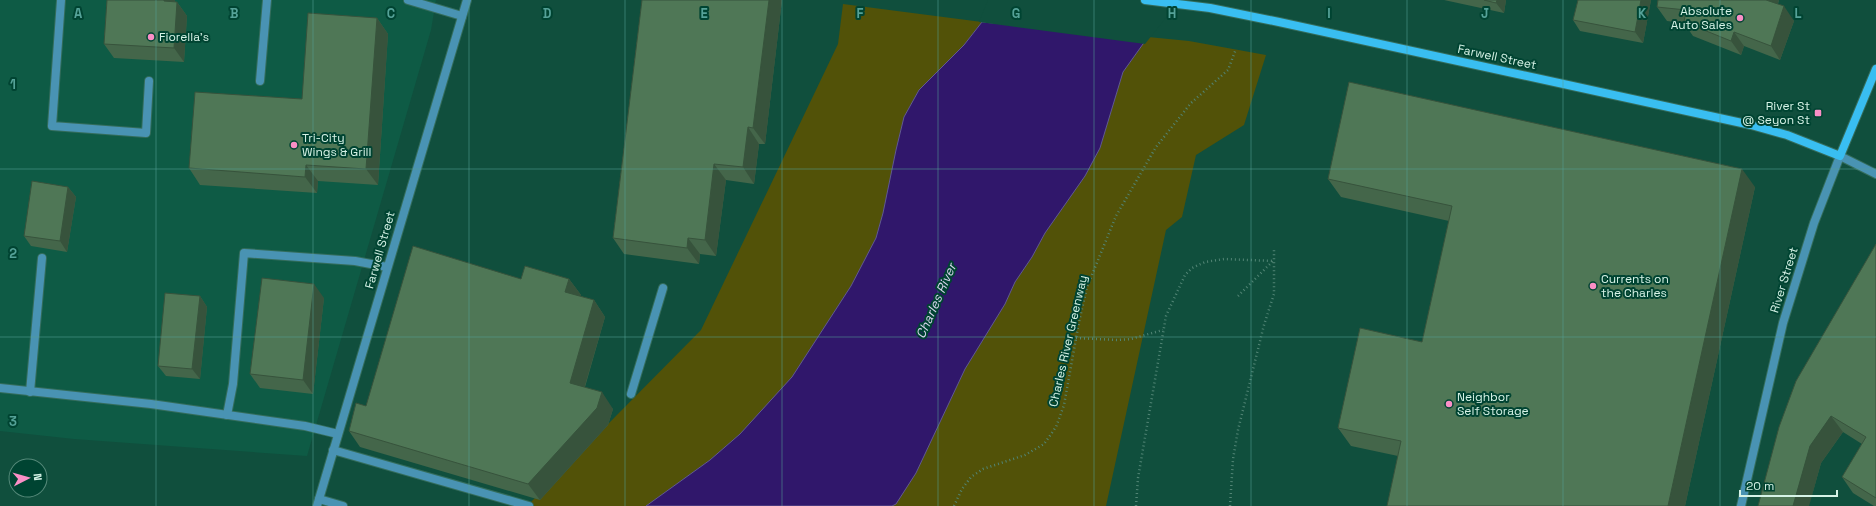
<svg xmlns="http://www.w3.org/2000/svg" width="1876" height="506" font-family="'Space Grotesk',sans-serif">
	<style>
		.built { fill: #0e5b45 }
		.green { fill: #525208 }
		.water { fill: #30176b; stroke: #625990 }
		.pier { fill: #104f3d }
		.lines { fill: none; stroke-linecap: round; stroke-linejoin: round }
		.service-casing { stroke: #346d5c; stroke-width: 10 }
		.minor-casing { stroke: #346d5c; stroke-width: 10 }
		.tertiary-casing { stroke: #346d5c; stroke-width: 10 }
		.secondary-casing { stroke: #346d5c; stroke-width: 10 }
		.path { stroke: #528575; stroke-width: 2.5; stroke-dasharray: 1 3; stroke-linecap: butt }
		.service { stroke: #4993b3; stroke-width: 8 }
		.minor { stroke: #4993b3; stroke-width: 8 }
		.tertiary { stroke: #4993b3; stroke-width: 8 }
		.secondary { stroke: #39bef1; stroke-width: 8 }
		.wall { fill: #44664a }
		.shaded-wall { fill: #37533c }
		.building { fill: #4f7756; stroke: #37533c }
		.grid { fill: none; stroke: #55a298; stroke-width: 1; stroke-opacity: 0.55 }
		.poi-dot { fill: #fa8fc6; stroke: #004432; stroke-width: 1.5 }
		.labels { text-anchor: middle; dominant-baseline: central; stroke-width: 4; stroke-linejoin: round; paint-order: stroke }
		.poi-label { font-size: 12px; fill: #d6f3e7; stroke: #004432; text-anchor: start }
		.street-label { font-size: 12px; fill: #d6f3e7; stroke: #004432 }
		.water-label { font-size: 13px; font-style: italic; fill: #d7d5ed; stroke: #004432 }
		.grid-label { font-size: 13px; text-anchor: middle; font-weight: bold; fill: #55a298; stroke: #004432; stroke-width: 4; stroke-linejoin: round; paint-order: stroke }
	</style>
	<rect width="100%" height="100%" fill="#104f3d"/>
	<!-- built -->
	<path class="built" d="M 0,0 L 436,0 L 431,30 L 307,456 L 74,439 L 0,431 Z"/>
	<!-- green -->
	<g class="green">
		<path d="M 843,4 L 982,22 L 964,45 L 919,90 L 904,117 L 896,150 L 883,213 L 876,238 L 865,261 L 851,286 L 792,377 L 764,409 L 740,434 L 710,460 L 646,506 L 527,506 L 701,330 L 838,44 Z"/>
		<path d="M 1148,37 L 1189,41 L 1266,55 L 1244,125 L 1196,155 L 1182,217 L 1166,230 L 1106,506 L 892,506 L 916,473 L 965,369 L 1005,304 L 1015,282 L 1032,257 L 1045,233 L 1085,176 L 1100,148 L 1123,72 Z"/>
	</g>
	<!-- water -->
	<path class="water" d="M 982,22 L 1148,37 L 1123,72 L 1100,148 L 1085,176 L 1045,233 L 1032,257 L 1015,282 L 1005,304 L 965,369 L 916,473 L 896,504 L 892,506 L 646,506 L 710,460 L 740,434 L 792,377 L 851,286 L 876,238 L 883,213 L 896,150 L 904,117 L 919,90 L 964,45 Z"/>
	<!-- pier -->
	<path class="pier" d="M 988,0 L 1180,0 L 1145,44 L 979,22 Z"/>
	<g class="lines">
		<defs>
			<g id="service">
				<path d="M 61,0 L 52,126 L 146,133 L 149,81"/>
				<path d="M 408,0 L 462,16"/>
				<path d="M 260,81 L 267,0"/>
				<path d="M 0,388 L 151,404 L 305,426 L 338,434"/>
				<path d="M 30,392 L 42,258"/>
				<path d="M 631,394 L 663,288"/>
				<path d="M 227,415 L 233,384 L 244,253 L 355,261 L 387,267"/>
				<path d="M 333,450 L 529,506"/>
				<path d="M 319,499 L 343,506"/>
			</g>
			<path id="minor" d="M 317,506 L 467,0"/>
			<path id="tertiary" d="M 1741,506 L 1783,323 L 1814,223 L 1840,156 L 1876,174"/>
			<path id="secondary" d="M 1145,0 L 1210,8 L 1279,22 L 1751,125 L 1787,135 L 1840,156 L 1876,69"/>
		</defs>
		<!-- service casing -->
		<use href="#service" class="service-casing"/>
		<!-- minor casing -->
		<use href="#minor" class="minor-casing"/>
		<!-- tertiary casing -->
		<use href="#tertiary" class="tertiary-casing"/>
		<!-- secondary casing -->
		<use href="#secondary" class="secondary-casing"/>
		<!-- path -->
		<g class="path">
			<path d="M 1238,296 L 1273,261"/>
			<path d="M 1076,338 L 1117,340 L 1131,339 L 1163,330"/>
			<path d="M 954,506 L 962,489 L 971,477 L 983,469 L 1025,455 L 1044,444 L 1056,427 L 1064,405 L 1079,322 L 1087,287 L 1116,216 L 1156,147 L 1191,103 L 1228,70 L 1236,49"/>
			<path d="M 1136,506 L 1138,478 L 1166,316 L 1185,275 L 1192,268 L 1205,262 L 1224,259 L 1274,261"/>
			<path d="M 1230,506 L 1233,459 L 1238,430 L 1264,325 L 1274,294 L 1274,250"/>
		</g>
		<!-- service -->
		<use href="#service" class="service"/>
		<!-- minor -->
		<use href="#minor" class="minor"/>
		<!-- tertiary -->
		<use href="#tertiary" class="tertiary"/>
		<!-- secondary -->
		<use href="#secondary" class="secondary"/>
	</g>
	<!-- wall -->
	<g class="wall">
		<path d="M 107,0 L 175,0 L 175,2 L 177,2 L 187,16 L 184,62 L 114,58 L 104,44 Z"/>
		<path d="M 642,0 L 782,0 L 765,144 L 759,144 L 754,184 L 726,180 L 716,256 L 700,254 L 699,264 L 624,254 L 613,238 Z"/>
		<path d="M 1444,0 L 1506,0 L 1504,13 Z"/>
		<path d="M 1651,0 L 1643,43 L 1580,31 L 1573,20 Z"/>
		<path d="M 1658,0 L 1779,0 L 1778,4 L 1794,21 L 1780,60 L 1744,46 L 1741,55 L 1693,36 L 1684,23 L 1667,21 L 1657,7 Z"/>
		<path d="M 377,18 L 388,34 L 378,185 L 318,181 L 317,193 L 200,185 L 189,168 L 302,99 Z"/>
		<path d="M 1328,179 L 1755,187 L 1685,506 L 1387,506 L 1398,456 L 1351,446 L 1338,428 L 1422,342 L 1449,221 L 1341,197 Z"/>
		<path d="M 68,187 L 76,197 L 67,252 L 31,246 L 24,236 Z"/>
		<path d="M 1876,244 L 1876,506 L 1874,506 L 1853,493 L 1842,477 L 1862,444 L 1843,432 L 1821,463 L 1809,506 Z"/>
		<path d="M 569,279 L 581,295 L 580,296 L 594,300 L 605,317 L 585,387 L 613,409 L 608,425 L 540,500 L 360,447 L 349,431 L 366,406 Z"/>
		<path d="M 200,296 L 207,307 L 200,379 L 166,376 L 158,366 Z"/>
		<path d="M 324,298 L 313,394 L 260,388 L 250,374 Z"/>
	</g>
	<!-- shaded-wall -->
	<g class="shaded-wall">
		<path d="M 164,0 L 175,0 L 174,15 L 164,1 Z"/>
		<path d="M 769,0 L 782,0 L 765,144 L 753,128 Z"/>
		<path d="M 1497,0 L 1506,0 L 1504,13 L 1496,3 Z"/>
		<path d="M 1641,0 L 1651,0 L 1643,43 L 1635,32 Z"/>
		<path d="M 1765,0 L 1779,0 L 1774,14 Z"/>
		<path d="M 177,2 L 187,16 L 184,62 L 174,48 Z"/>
		<path d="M 1784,6 L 1794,21 L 1780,60 L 1771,46 Z"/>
		<path d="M 377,18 L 388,34 L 378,185 L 366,169 Z"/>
		<path d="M 1734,32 L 1744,46 L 1741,55 L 1731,41 Z"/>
		<path d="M 748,127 L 759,144 L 754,184 L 743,167 Z"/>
		<path d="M 714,164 L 726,180 L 716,256 L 705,240 Z"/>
		<path d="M 306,165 L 318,181 L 317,193 L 305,177 Z"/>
		<path d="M 1742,169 L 1755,187 L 1685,506 L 1668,506 Z"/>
		<path d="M 68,187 L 76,197 L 67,252 L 60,241 Z"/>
		<path d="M 688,238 L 700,254 L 699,264 L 687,248 Z"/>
		<path d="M 569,279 L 581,295 L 576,308 L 565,292 Z"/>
		<path d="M 314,284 L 324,298 L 313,394 L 303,380 Z"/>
		<path d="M 200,296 L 207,307 L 200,379 L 192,369 Z"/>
		<path d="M 594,300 L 605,317 L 581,399 L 570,383 Z"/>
		<path d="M 602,392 L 613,409 L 608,425 L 540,500 L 528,484 Z"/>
		<path d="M 1831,416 L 1843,432 L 1821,463 L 1809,506 L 1793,506 L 1810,446 Z"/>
	</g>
	<!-- building -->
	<g class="building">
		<path d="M 107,0 L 164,0 L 164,1 L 177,2 L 174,48 L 104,44 Z"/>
		<path d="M 642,0 L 769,0 L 753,128 L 748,127 L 743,167 L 714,164 L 705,240 L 688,238 L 687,248 L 613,238 Z"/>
		<path d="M 1484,0 L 1497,0 L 1496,3 Z"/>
		<path d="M 1578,0 L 1641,0 L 1635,32 L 1573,20 Z"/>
		<path d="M 1658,0 L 1766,0 L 1784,6 L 1771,46 L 1734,32 L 1731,41 L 1684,22 L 1686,10 L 1657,7 Z"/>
		<path d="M 308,13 L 377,18 L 366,169 L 306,165 L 305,177 L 189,168 L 195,92 L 302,99 Z"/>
		<path d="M 1349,82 L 1742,169 L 1668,506 L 1387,506 L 1401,441 L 1338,428 L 1360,328 L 1422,342 L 1452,206 L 1328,179 Z"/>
		<path d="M 32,181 L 68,187 L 60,241 L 24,236 Z"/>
		<path d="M 1876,244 L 1876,498 L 1842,477 L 1866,437 L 1831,416 L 1810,446 L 1793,506 L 1758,506 L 1779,427 L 1796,381 Z"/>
		<path d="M 413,246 L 521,279 L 525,266 L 569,279 L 565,292 L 594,300 L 570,383 L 602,392 L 597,408 L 528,484 L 349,431 L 356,403 L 366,406 Z"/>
		<path d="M 262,278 L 314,284 L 303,380 L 250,374 Z"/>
		<path d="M 165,293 L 200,296 L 192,369 L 158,366 Z"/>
	</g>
	<!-- grid -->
	<path class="grid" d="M 156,0 L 156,506M 313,0 L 313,506M 469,0 L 469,506M 625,0 L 625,506M 782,0 L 782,506M 938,0 L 938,506M 1094,0 L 1094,506M 1251,0 L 1251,506M 1407,0 L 1407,506M 1563,0 L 1563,506M 1720,0 L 1720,506M 0,169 L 1876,169M 0,337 L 1876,337"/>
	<!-- markers -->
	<g class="poi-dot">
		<circle cx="1740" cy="18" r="4"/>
		<circle cx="151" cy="37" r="4"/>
		<rect x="1814" y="109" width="8" height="8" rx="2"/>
		<circle cx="294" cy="145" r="4"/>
		<circle cx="1593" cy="286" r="4"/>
		<circle cx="1449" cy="404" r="4"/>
	</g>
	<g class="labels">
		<!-- poi labels -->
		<g class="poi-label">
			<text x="1732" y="11" text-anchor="end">Absolute<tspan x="1732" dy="14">Auto Sales</tspan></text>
			<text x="159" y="37">Fiorella's</text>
			<text x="1810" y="106" text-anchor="end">River St<tspan x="1810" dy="14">@ Seyon St</tspan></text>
			<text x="302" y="138">Tri-City<tspan x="302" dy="14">Wings &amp; Grill</tspan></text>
			<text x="1601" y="279">Currents on<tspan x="1601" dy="14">the Charles</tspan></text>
			<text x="1457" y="397">Neighbor<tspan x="1457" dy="14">Self Storage</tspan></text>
		</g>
		<!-- street labels -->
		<g class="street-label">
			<text transform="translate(1497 57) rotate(12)">Farwell Street</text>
			<text transform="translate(380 250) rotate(-74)">Farwell Street</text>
			<text transform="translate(1784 280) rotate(-73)">River Street</text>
			<text transform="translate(1068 341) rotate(-77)">Charles River Greenway</text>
		</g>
		<!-- water labels -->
		<g class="water-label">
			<text transform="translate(936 301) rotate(-66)">Charles River</text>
		</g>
	</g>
	<g class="grid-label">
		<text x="78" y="18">A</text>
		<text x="234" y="18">B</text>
		<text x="391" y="18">C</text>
		<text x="547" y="18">D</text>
		<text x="704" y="18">E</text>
		<text x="860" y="18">F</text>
		<text x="1016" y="18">G</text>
		<text x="1172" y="18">H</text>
		<text x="1329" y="18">I</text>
		<text x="1485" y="18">J</text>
		<text x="1642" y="18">K</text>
		<text x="1798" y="18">L</text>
		<text x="13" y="89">1</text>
		<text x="13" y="258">2</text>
		<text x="13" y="426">3</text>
	</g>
	<!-- north arrow -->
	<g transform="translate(28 478) rotate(84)"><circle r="19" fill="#004432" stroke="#568a7a"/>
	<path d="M0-3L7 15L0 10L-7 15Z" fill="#fa8fc6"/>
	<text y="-6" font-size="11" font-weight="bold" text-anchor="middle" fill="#d6f3e7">N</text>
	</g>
	<!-- scale -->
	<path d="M1740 490v6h97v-6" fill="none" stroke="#d6f3e7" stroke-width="2"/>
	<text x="1746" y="490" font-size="12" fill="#d6f3e7" stroke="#004432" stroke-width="3" paint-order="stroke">20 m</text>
</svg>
